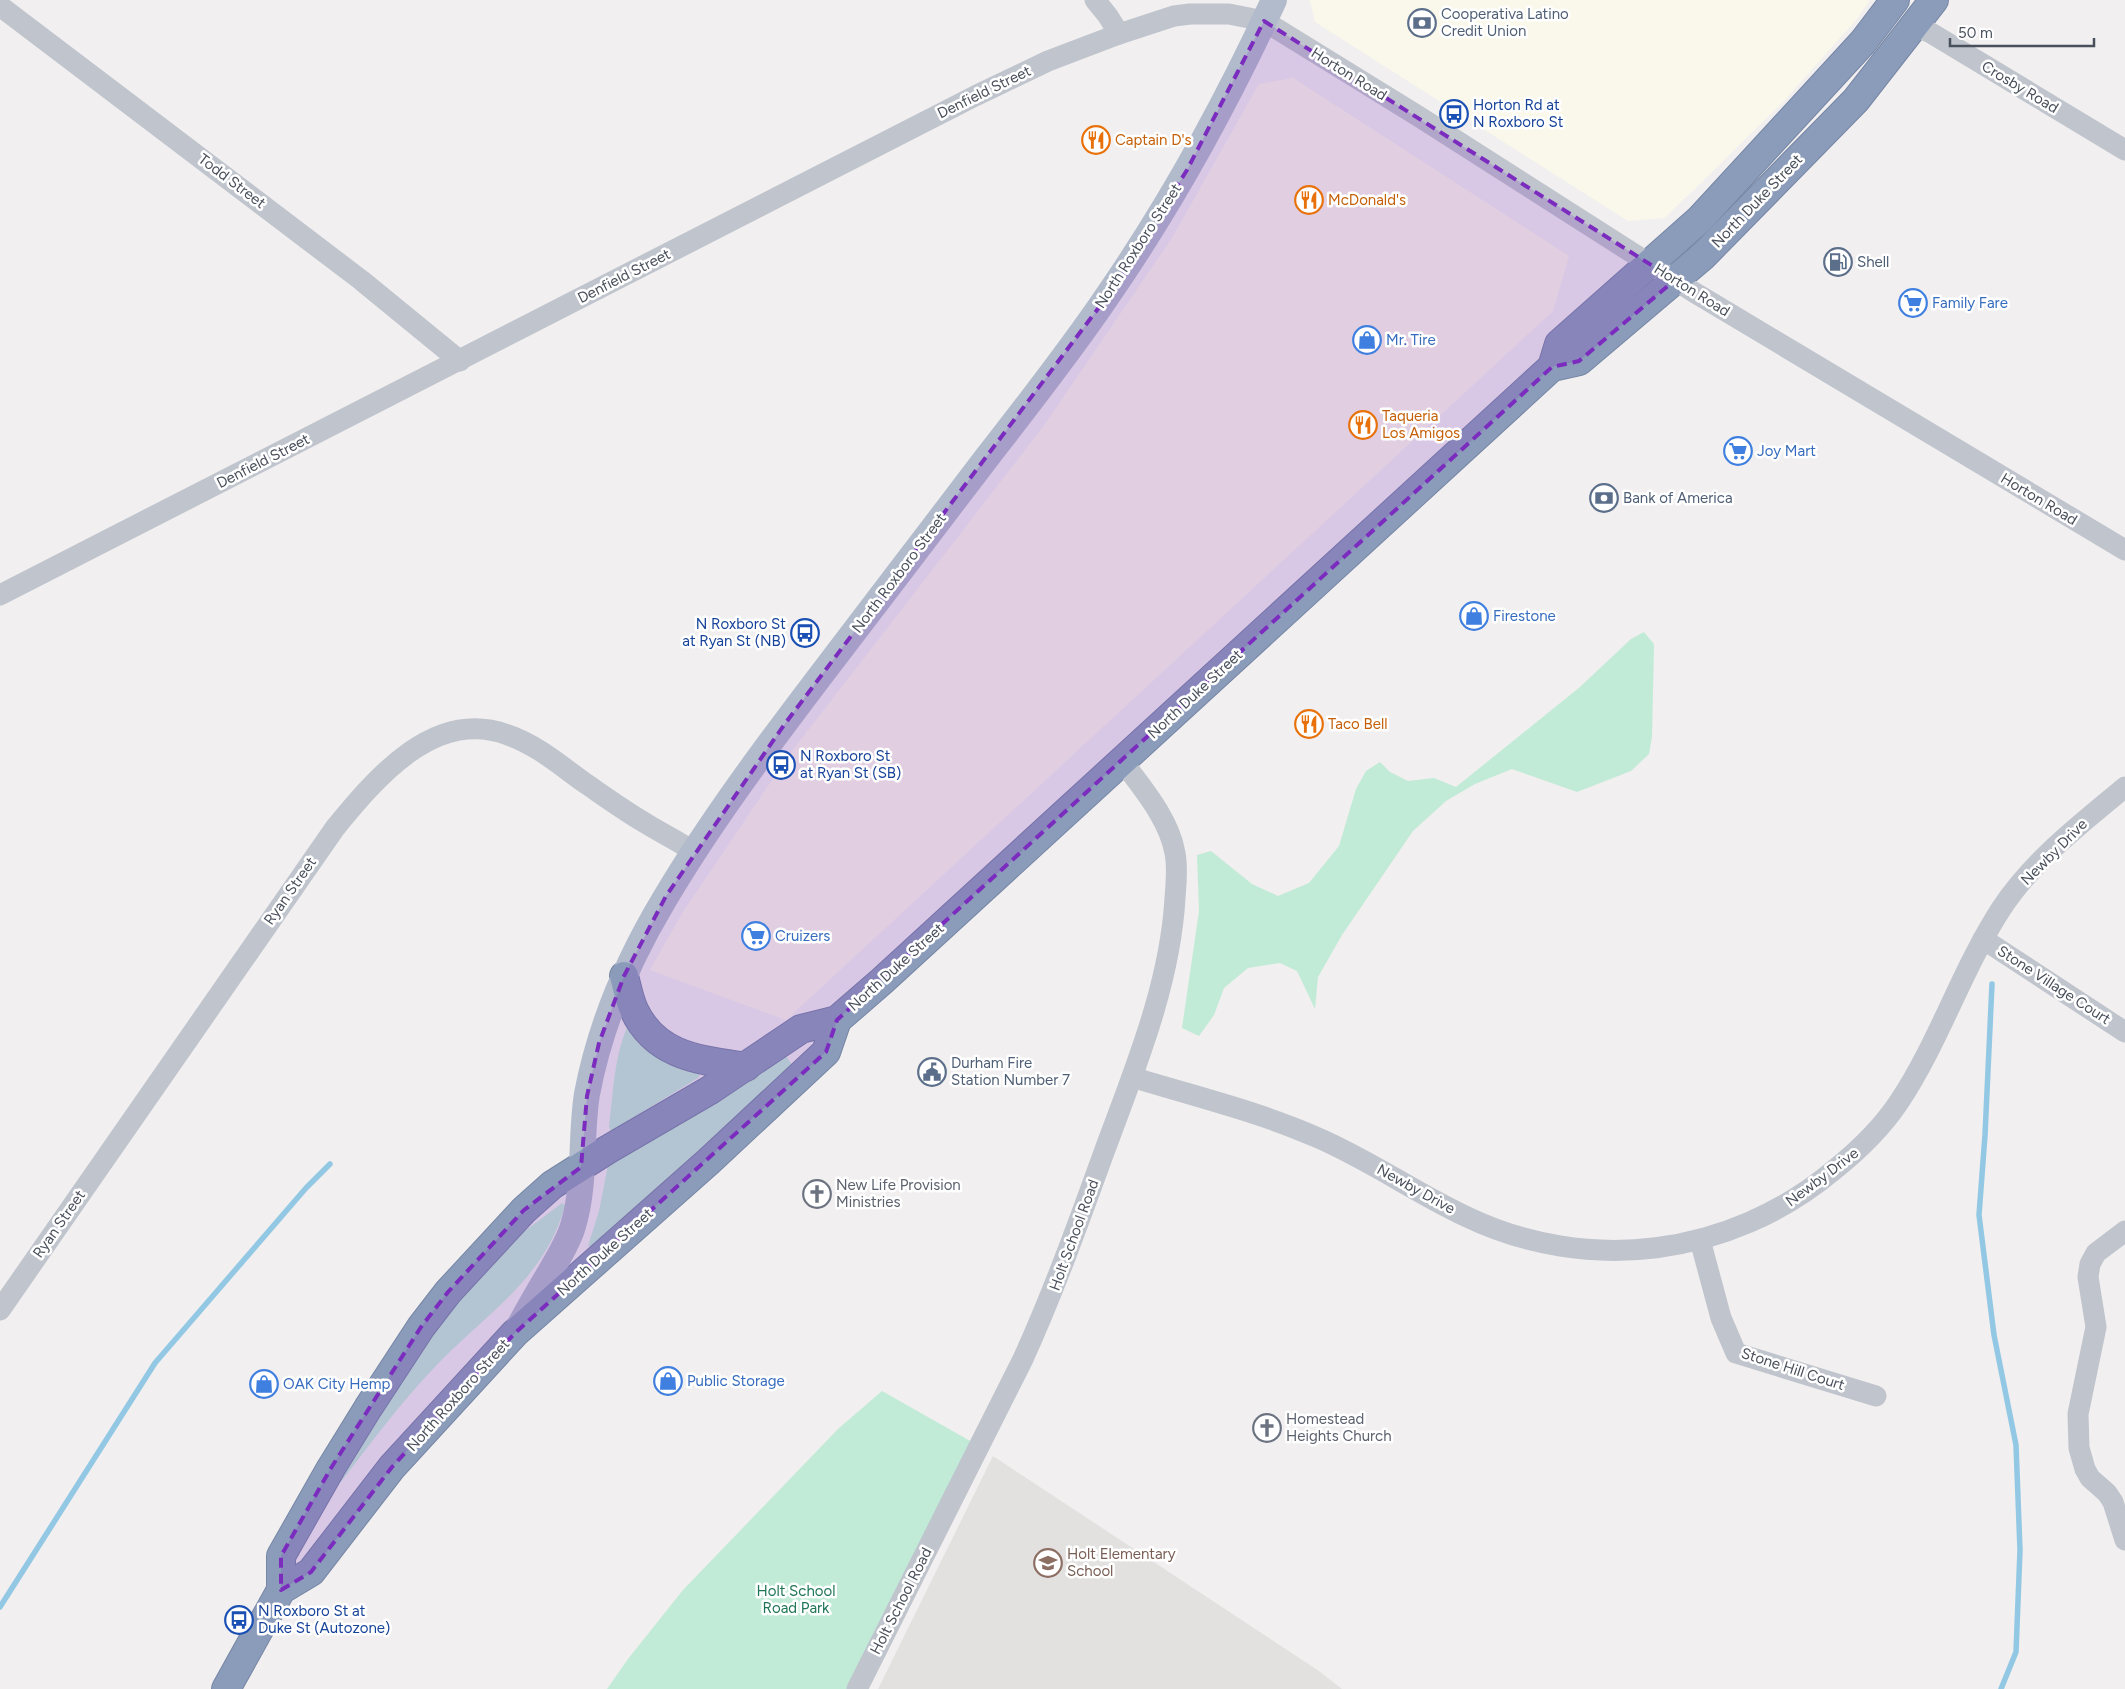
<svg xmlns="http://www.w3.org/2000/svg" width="2125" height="1689" font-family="Figtree,sans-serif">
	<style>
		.commercial { fill: #faf8ea }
		.education { fill: #e2e1e0 }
		.green { fill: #c1ebd7 }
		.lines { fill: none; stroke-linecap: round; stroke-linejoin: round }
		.stream { stroke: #92c8e4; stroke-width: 5.5 }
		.highway-casing { stroke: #7686a5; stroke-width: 30 }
		.minor { stroke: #bfc4cd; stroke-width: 21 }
		.major { stroke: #b1bbcb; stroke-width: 26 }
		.highway { stroke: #8b9bba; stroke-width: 28 }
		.marked { fill: #7b2cbf; fill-opacity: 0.2; stroke: #7b2cbf; stroke-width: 4; stroke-dasharray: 10 6; stroke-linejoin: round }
		.labels { text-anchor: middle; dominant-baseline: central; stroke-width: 5; stroke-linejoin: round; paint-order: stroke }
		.service-label { font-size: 15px; fill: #4e5e75; stroke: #fff; text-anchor: start }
		.street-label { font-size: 15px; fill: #49505b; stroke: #fff }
		.transit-label { font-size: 15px; fill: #164399; stroke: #fff; text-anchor: start }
		.food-label { font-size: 15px; fill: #c56008; stroke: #fff; text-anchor: start }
		.shop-label { font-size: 15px; fill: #366cbe; stroke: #fff; text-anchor: start }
		.worship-label { font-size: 15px; fill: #5b616d; stroke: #fff; text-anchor: start }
		.education-label { font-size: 15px; fill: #785e54; stroke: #fff; text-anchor: start }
		.park-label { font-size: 15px; fill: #1f7657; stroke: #fff }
	</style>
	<rect width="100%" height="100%" fill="#f1efef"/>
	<!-- commercial -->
	<g class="commercial">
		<path d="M 1310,0 L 1870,0 L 1857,19 L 1784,101 L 1665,218 L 1628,221 L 1315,22 Z"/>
		<path d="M 1293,78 L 1569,256 L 1553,311 L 786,1020 L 650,970 L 683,912 L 789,755 L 1043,427 L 1172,238 L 1259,84 Z"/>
	</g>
	<!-- education -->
	<path class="education" d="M 993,1456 L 1319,1671 L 1342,1689 L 878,1689 Z"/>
	<!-- green -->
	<g class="green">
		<path d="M 1644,632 L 1654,644 L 1652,737 L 1649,754 L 1631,771 L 1577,792 L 1512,769 L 1475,784 L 1446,801 L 1413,831 L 1342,935 L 1318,977 L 1315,1009 L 1297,971 L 1280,963 L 1248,968 L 1224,988 L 1214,1015 L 1199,1036 L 1182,1028 L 1199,911 L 1197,855 L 1211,851 L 1252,884 L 1278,896 L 1309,883 L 1339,846 L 1356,789 L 1366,771 L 1380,762 L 1390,772 L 1408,781 L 1434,778 L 1456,787 L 1580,687 L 1631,639 Z"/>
		<path d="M 627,1028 L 630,1028 L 700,1075 L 698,1078 L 611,1131 L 609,1127 C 613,1095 614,1057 627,1028 Z"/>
		<path d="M 786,1056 L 793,1066 L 592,1246 L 588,1246 L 599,1211 L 608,1165 L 632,1149 L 704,1108 Z"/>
		<path d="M 562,1203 L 565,1205 C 545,1281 483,1315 432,1370 C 399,1405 370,1444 341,1482 L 339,1481 L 367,1431 L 434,1328 L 513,1240 Z"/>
		<path d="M 882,1391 L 972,1442 L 851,1689 L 607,1689 L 628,1659 L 683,1590 L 838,1429 Z"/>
	</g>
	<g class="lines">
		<!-- stream -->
		<g class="stream">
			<path d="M 1992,984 L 1985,1135 L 1979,1215 L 1994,1335 L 2016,1445 L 2020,1550 L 2016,1652 L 2001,1689"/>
			<path d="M 0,1607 L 155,1363 L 306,1188 L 330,1164"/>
		</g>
		<defs>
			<g id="highway">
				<path d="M 1552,367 L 1559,344 L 1700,219 L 1863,42 L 1895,0"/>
				<path d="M 624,976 C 627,987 629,999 634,1010 C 656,1057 701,1060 746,1067"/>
				<path d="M 281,1590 L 281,1556 L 331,1468 L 368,1408 L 421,1327 L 448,1292 L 524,1210 L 552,1185 L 607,1150 L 710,1090 L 801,1029 L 837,1020 L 882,981 L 1552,367 L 1579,361 L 1703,256 L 1856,100 L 1934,0"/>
				<path d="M 226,1689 L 281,1590 L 311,1572 L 392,1467 L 515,1333 L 708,1162 L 826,1052 L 837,1020"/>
			</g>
		</defs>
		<!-- highway casing -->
		<use href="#highway" class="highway-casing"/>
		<!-- minor -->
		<g class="minor">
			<path d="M 1095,0 L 1108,16 L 1119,34"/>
			<path d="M 0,6 L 361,280 L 460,361"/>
			<path d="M 1915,25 L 1931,33 L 2125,150"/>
			<path d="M 0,595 L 975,96 L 1048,61 L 1119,34 L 1174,16 L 1190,14 L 1229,14 L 1264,21 L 1418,116 L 1692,291 L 2125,550"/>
			<path d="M 1983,939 L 2125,1032"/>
			<path d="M 1132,1077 C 1193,1096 1257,1111 1316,1137 C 1368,1159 1414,1192 1465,1216 C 1587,1275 1730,1257 1834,1170 C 1859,1150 1881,1129 1899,1102 C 1939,1042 1961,971 2001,909 C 2033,860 2081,824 2125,787"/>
			<path d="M 2125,1231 L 2096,1253 L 2090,1264 L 2088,1277 L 2096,1327 L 2078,1414 L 2079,1448 L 2085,1469 L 2090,1478 L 2107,1493 L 2113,1502 L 2125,1540"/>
			<path d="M 1700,1240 L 1721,1318 L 1736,1353 L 1876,1396"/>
			<path d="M 0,1310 L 335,828 C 376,778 435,707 508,735 C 537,745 561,766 585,783 C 604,796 622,809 642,821 C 659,832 677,840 694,852"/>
			<path d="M 857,1689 L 1023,1359 C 1053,1293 1078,1224 1103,1155 C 1133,1073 1170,987 1175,898 C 1176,883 1178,868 1175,853 C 1169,819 1143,789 1123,762"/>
		</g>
		<!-- major -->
		<path class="major" d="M 518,1328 C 528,1310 538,1292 549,1274 C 558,1258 568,1243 573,1226 C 586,1183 580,1138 587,1094 C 600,1025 628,960 664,900 C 709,824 762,753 815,683 C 872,609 928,534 985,460 C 1026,407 1068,354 1106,298 C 1171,204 1226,104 1274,0"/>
		<!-- highway -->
		<use href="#highway" class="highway"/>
	</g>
	<!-- marked area -->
	<path class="marked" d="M 1264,21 L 1675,280 L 1579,361 L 1552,367 L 837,1020 L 826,1052 L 515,1333 L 392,1467 L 311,1572 L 281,1590 L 281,1556 L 331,1468 L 421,1327 L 448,1292 L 524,1210 L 581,1167 L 587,1096 L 599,1043 L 624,976 L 666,896 L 784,725 L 1106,298 L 1187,170 Z"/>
	<!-- icons -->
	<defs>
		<symbol id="bank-ring" viewBox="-11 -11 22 22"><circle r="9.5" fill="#fff" stroke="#5c6f8a" stroke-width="1.5"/><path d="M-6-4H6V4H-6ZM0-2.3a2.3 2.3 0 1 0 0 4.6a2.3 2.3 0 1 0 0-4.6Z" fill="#5c6f8a"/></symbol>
		<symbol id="bus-ring" viewBox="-11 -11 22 22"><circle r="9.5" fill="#fff" stroke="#1a4fb4" stroke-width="1.5"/><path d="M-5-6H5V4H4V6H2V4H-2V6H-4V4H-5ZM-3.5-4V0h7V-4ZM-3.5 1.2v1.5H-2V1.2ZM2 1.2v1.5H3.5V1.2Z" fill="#1a4fb4"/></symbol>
		<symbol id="restaurant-ring" viewBox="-11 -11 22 22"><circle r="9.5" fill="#fff" stroke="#e8710a" stroke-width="1.5"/><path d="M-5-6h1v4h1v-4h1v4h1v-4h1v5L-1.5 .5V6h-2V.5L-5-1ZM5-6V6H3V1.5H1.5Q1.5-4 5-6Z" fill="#e8710a"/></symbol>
		<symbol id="fuel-ring" viewBox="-11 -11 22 22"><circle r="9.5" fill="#fff" stroke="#5c6f8a" stroke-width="1.5"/><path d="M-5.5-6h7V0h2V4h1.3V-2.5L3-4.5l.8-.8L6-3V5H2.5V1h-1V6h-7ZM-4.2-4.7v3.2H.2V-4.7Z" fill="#5c6f8a"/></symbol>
		<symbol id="supermarket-ring" viewBox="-11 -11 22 22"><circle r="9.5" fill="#fff" stroke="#3f7fe0" stroke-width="1.5"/><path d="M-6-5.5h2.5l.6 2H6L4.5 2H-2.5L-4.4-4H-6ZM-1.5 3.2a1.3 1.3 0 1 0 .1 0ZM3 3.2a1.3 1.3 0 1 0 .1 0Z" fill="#3f7fe0"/></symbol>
		<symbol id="shop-ring" viewBox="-11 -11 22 22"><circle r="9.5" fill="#fff" stroke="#3f7fe0" stroke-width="1.5"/><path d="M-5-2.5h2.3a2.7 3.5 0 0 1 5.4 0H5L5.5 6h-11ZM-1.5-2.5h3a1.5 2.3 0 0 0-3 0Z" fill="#3f7fe0"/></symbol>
		<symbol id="civic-ring" viewBox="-11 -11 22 22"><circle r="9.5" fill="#fff" stroke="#5c6f8a" stroke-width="1.5"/><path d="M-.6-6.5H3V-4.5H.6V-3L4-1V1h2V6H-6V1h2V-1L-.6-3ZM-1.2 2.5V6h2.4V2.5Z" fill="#5c6f8a"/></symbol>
		<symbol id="church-ring" viewBox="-11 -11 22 22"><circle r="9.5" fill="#fff" stroke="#6b7280" stroke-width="1.5"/><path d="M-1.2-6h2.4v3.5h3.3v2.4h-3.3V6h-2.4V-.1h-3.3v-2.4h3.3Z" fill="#6b7280"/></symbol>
		<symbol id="school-ring" viewBox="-11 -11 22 22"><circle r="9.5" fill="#fff" stroke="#8d6e63" stroke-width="1.5"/><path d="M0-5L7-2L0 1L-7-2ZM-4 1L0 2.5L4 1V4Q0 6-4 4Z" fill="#8d6e63"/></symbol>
	</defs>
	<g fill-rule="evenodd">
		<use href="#bank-ring" x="1406" y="7" width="32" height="32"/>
		<use href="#bus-ring" x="1438" y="98" width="32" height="32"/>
		<use href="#restaurant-ring" x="1080" y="124" width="32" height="32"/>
		<use href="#restaurant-ring" x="1293" y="184" width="32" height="32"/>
		<use href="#fuel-ring" x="1822" y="246" width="32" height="32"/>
		<use href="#supermarket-ring" x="1897" y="287" width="32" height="32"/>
		<use href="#shop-ring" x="1351" y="324" width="32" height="32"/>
		<use href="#restaurant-ring" x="1347" y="409" width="32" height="32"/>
		<use href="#supermarket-ring" x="1722" y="435" width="32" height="32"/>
		<use href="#bank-ring" x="1588" y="482" width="32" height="32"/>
		<use href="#shop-ring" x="1458" y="600" width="32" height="32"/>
		<use href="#bus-ring" x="789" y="617" width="32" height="32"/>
		<use href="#restaurant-ring" x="1293" y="708" width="32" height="32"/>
		<use href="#bus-ring" x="765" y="749" width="32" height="32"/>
		<use href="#supermarket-ring" x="740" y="920" width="32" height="32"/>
		<use href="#civic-ring" x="916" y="1056" width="32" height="32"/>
		<use href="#church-ring" x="801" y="1178" width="32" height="32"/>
		<use href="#shop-ring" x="652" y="1365" width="32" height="32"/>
		<use href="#shop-ring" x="248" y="1368" width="32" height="32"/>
		<use href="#church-ring" x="1251" y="1412" width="32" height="32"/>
		<use href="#school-ring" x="1032" y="1547" width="32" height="32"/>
		<use href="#bus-ring" x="223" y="1604" width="32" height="32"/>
	</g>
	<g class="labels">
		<!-- service labels -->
		<g class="service-label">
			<text x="1441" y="14">Cooperativa Latino<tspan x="1441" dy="17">Credit Union</tspan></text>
			<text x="1857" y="262">Shell</text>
			<text x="1623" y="498">Bank of America</text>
			<text x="951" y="1063">Durham Fire<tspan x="951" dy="17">Station Number 7</tspan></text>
		</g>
		<!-- street labels -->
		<g class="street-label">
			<text transform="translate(1349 74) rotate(32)">Horton Road</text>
			<text transform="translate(2020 87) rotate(31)">Crosby Road</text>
			<text transform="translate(984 92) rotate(-26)">Denfield Street</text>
			<text transform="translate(232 181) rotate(37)">Todd Street</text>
			<text transform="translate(1757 201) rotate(-46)">North Duke Street</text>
			<text transform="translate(1138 246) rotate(-57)">North Roxboro Street</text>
			<text transform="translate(624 276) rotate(-27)">Denfield Street</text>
			<text transform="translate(1692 290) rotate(32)">Horton Road</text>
			<text transform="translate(263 461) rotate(-27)">Denfield Street</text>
			<text transform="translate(2039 499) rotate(31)">Horton Road</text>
			<text transform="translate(899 573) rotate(-53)">North Roxboro Street</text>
			<text transform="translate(1195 694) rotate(-43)">North Duke Street</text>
			<text transform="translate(2054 852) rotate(-45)">Newby Drive</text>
			<text transform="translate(290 891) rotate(-55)">Ryan Street</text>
			<text transform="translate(896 967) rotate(-42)">North Duke Street</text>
			<text transform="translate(2054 985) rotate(33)">Stone Village Court</text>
			<text transform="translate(1822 1177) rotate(-37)">Newby Drive</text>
			<text transform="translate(1416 1189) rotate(29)">Newby Drive</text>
			<text transform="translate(59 1224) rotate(-55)">Ryan Street</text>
			<text transform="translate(1074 1235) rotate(-70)">Holt School Road</text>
			<text transform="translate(605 1252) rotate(-42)">North Duke Street</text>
			<text transform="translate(1793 1369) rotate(18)">Stone Hill Court</text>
			<text transform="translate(458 1395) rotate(-48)">North Roxboro Street</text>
			<text transform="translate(901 1601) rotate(-63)">Holt School Road</text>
		</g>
		<!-- transit labels -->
		<g class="transit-label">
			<text x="1473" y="105">Horton Rd at<tspan x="1473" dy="17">N Roxboro St</tspan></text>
			<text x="786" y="624" text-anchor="end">N Roxboro St<tspan x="786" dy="17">at Ryan St (NB)</tspan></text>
			<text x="800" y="756">N Roxboro St<tspan x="800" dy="17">at Ryan St (SB)</tspan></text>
			<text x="258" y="1611">N Roxboro St at<tspan x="258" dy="17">Duke St (Autozone)</tspan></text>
		</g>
		<!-- food labels -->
		<g class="food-label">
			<text x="1115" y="140">Captain D's</text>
			<text x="1328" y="200">McDonald's</text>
			<text x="1382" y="416">Taqueria<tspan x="1382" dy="17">Los Amigos</tspan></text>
			<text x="1328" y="724">Taco Bell</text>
		</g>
		<!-- shop labels -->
		<g class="shop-label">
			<text x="1932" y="303">Family Fare</text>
			<text x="1386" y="340">Mr. Tire</text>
			<text x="1757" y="451">Joy Mart</text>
			<text x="1493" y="616">Firestone</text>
			<text x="775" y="936">Cruizers</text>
			<text x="687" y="1381">Public Storage</text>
			<text x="283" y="1384">OAK City Hemp</text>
		</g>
		<!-- worship labels -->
		<g class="worship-label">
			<text x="836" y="1185">New Life Provision<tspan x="836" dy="17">Ministries</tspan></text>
			<text x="1286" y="1419">Homestead<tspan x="1286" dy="17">Heights Church</tspan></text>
		</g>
		<!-- education labels -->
		<g class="education-label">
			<text x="1067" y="1554">Holt Elementary<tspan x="1067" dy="17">School</tspan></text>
		</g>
		<!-- park labels -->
		<g class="park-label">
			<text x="796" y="1591">Holt School<tspan x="796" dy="17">Road Park</tspan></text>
		</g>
	</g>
	<!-- scale -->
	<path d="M1950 38v8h144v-8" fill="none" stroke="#49505b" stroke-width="2.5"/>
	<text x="1958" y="38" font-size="15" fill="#49505b" stroke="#ffffff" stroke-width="4" paint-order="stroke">50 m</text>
</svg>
